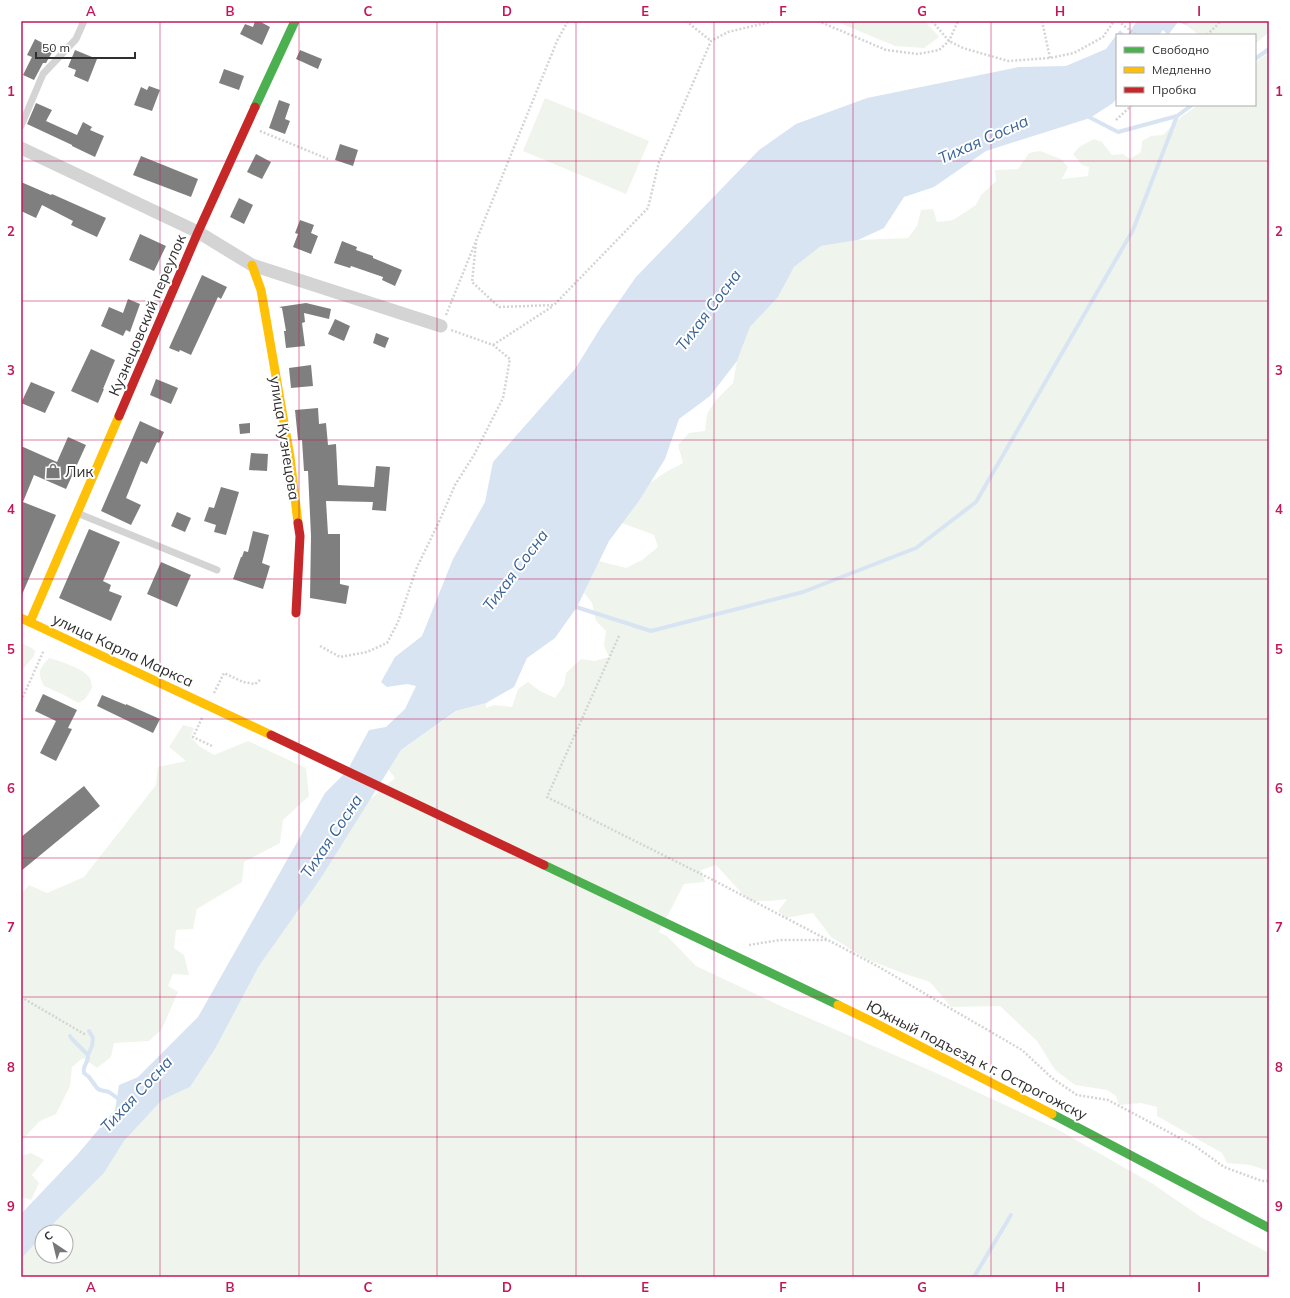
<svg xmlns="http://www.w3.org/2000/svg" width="1290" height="1298" font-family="Mulish,sans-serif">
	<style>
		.green { fill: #eff5ec }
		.water { fill: #d8e4f2 }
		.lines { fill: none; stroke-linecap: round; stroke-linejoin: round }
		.stream { stroke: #d8e4f2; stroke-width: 4 }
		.building { fill: #7f7f7f }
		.path { stroke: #d4d4d4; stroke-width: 2.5; stroke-dasharray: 2 2; stroke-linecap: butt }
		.lane { stroke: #d4d4d4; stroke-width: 7 }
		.street { stroke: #d4d4d4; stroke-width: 13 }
		.fast { stroke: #4caf50; stroke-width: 9 }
		.slow { stroke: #ffc107; stroke-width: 9 }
		.jam { stroke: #c62828; stroke-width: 9 }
		.grid { fill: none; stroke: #c2185b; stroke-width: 1; stroke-opacity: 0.55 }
		.labels { text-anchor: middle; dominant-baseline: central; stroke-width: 4; stroke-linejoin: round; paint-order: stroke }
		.street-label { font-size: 15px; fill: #2f2f2f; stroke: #fff }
		.poi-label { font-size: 15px; fill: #2f2f2f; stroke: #fff; text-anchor: start }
		.water-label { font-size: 16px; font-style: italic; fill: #396395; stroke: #fff }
		.neatline { fill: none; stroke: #c2185b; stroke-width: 1.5 }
		.grid-label { font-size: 13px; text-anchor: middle; font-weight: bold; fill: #c2185b }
	</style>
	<rect width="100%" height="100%" fill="#fff"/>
	<!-- green -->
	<g class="green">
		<path d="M 835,21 L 925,21 L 939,37 L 924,48 L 895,46 Z"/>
		<path d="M 1192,21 L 1269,21 L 1269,32 L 1255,44 L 1255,35 L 1199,35 L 1186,25 Z"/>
		<path d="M 1269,52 L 1269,1171 L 1250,1165 L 1227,1163 L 1222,1153 L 1157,1116 L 1157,1107 L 1141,1103 L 1119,1105 L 1116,1096 L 1107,1090 L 1075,1085 L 1055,1070 L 1037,1041 L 1000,1006 L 951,1007 L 930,982 L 905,974 L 866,959 L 831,937 L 813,913 L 786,918 L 778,911 L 787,899 L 771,901 L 749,901 L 716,865 L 701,870 L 705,882 L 684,884 L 659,932 L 667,936 L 696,966 L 783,1007 L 934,1072 L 1057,1129 L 1153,1184 L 1201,1217 L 1269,1253 L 1269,1277 L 21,1277 L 21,1259 L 42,1236 L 42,1256 L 66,1256 L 66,1232 L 45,1232 L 104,1173 L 124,1141 L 162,1100 L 190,1087 L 215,1049 L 259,966 L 321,878 L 368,801 L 395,778 L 388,769 L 401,750 L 457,711 L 486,703 L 486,708 L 494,705 L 512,707 L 518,689 L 528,682 L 540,691 L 555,698 L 564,685 L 566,673 L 581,659 L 595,661 L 609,657 L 604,646 L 606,631 L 596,621 L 592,603 L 584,593 L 599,561 L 626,568 L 642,560 L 658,547 L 654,535 L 622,523 L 639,501 L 650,483 L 666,472 L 683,463 L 678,445 L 689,433 L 705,431 L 707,414 L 716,400 L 733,383 L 737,361 L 750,327 L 778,297 L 794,267 L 821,246 L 858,240 L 908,238 L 917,226 L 921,210 L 933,209 L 937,222 L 953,220 L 976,205 L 981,195 L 996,181 L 995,170 L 1018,169 L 1029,153 L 1040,151 L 1061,159 L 1068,167 L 1062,179 L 1088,176 L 1089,167 L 1082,165 L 1073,154 L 1079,147 L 1094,139 L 1102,142 L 1112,155 L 1123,154 L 1130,159 L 1141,152 L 1142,141 L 1151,136 L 1163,135 L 1181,117 L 1198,105 L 1255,105 L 1255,63 Z"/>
		<path d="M 545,98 L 649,141 L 626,194 L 523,151 Z"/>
		<path d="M 21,643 L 32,648 L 35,651 L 34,656 L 23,669 L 21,673 Z"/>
		<path d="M 49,658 C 60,661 83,668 90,678 C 91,681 92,685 92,688 L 85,699 L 78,703 L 64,695 L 44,686 C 37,672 39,669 49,658 Z"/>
		<path d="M 183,725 L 194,728 L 191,737 L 199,746 L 214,755 L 248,741 L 306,768 L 309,796 L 283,820 L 280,843 L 244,862 L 242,882 L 197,909 L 193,929 L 176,930 L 174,948 L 184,955 L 189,975 L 173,974 L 168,986 L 178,992 L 162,1029 L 149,1041 L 114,1043 L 111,1057 L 97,1068 L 83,1058 L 72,1067 L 70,1086 L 56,1114 L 40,1121 L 21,1141 L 21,894 L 29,885 L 47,893 L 84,877 L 156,785 L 158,767 L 186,761 L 169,747 Z"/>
		<path d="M 31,1153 L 44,1160 L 32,1175 L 39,1183 L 31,1200 L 21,1197 L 21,1156 Z"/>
	</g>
	<!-- water -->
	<g class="water">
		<path d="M 1137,21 L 1192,21 L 1186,25 L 1178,22 L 1168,35 L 1163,30 L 1159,35 L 1127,35 Z"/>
		<path d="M 1120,30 L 1125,35 L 1117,35 L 1117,98 L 1113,103 L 1090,118 L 986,151 L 934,187 L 904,197 L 884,228 L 858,240 L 821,246 L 794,267 L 778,297 L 750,327 L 737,361 L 710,396 L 679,419 L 665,459 L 639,501 L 609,541 L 577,607 L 555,638 L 527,658 L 514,687 L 486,703 L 456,711 L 401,750 L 321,878 L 259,966 L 215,1049 L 190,1087 L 162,1100 L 124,1141 L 104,1173 L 45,1232 L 42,1232 L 42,1236 L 21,1259 L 21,1214 L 77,1155 L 115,1110 L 119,1085 L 138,1077 L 198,1017 L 325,793 L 347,771 L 369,730 L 386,727 L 405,709 L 416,686 L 407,684 L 387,687 L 381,682 L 395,657 L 422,636 L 453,559 L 485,502 L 493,462 L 575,369 L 601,327 L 636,277 L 759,150 L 796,124 L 867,98 L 1019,67 L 1066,66 L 1106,49 Z"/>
	</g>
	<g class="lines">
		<!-- stream -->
		<g class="stream">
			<path d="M 1255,59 L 1269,49"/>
			<path d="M 1085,115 L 1118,132 L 1177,116 L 1192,105"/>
			<path d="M 573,606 L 651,631 L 803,592 L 916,548 L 976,502 L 1133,230 L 1177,116"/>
			<path d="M 70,1036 L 72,1039 L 88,1055 C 89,1062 82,1066 84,1073 L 89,1077 L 97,1088 L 100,1090 L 109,1092 L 120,1100"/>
			<path d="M 88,1055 L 92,1046 L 93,1038 L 89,1031"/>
			<path d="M 974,1277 L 1011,1215"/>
		</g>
	</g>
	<!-- building -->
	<g class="building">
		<path d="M 255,21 L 259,21 L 270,27 L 262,45 L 240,34 L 245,24 L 253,27 Z"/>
		<path d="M 35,39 L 54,49 L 46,63 L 43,63 L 34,80 L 23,75 L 32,57 L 27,55 Z"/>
		<path d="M 75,50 L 97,59 L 88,82 L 74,76 L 76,70 L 68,67 Z"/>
		<path d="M 300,50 L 322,59 L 318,69 L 296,59 Z"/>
		<path d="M 224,69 L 244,76 L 239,90 L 219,83 Z"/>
		<path d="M 149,86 L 160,90 L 152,111 L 134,105 L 141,87 L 147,90 Z"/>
		<path d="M 279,100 L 290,104 L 285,119 L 290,121 L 285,134 L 269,128 Z"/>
		<path d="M 36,103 L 52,110 L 46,121 L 77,135 L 83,122 L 92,127 L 90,130 L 104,136 L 95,157 L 72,146 L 72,145 L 27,124 Z"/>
		<path d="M 340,144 L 358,150 L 353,166 L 335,160 Z"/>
		<path d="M 256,154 L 271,162 L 262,179 L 247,172 Z"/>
		<path d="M 141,156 L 198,179 L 191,197 L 133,175 Z"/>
		<path d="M 21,182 L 51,195 L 52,194 L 106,218 L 97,237 L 71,225 L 73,221 L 42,205 L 36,218 L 21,211 Z"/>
		<path d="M 239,198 L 253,205 L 244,224 L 230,217 Z"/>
		<path d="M 300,220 L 314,225 L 311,233 L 318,236 L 311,254 L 293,247 L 298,234 L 295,233 Z"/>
		<path d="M 140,234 L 166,246 L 154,271 L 129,260 Z"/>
		<path d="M 342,241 L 357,247 L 356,250 L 373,256 L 373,258 L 402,270 L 395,286 L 382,280 L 383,277 L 351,266 L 350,268 L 334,263 Z"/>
		<path d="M 202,275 L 227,287 L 221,299 L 218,297 L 191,355 L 180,350 L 179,352 L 169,348 Z"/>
		<path d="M 128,299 L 140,304 L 130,332 L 126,330 L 123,336 L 101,326 L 109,307 L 123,313 Z"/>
		<path d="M 306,303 L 331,309 L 329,319 L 304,313 L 305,322 L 302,323 L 305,346 L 286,348 L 284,331 L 286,331 L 282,308 L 279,307 Z"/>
		<path d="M 335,319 L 350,326 L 344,341 L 328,334 Z"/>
		<path d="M 376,333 L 389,338 L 385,348 L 373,343 Z"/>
		<path d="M 91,349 L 115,360 L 103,389 L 104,389 L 98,403 L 71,391 Z"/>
		<path d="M 311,365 L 313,386 L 291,388 L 289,368 Z"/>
		<path d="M 156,379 L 178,388 L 171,404 L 150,395 Z"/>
		<path d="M 31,382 L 55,392 L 45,413 L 21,403 Z"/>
		<path d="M 318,408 L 319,424 L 326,423 L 328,445 L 336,444 L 338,485 L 374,487 L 376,466 L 390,467 L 386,511 L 372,510 L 373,502 L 326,501 L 328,534 L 340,534 L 340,584 L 349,586 L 346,604 L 310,598 L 311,536 L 308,471 L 304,471 L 302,440 L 298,440 L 295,410 Z"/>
		<path d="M 140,421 L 164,432 L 159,443 L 157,442 L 147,464 L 141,461 L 126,498 L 141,505 L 131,525 L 101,511 Z"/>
		<path d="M 250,423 L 250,433 L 240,434 L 239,424 Z"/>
		<path d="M 68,437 L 86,445 L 66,489 L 34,475 L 23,502 L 56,515 L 21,597 L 21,446 L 57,462 Z"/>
		<path d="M 251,453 L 268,454 L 267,471 L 249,470 Z"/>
		<path d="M 221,487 L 239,492 L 226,535 L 214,532 L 216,525 L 204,521 L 209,507 L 214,508 Z"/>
		<path d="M 177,512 L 191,518 L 185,532 L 171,526 Z"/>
		<path d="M 89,529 L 120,542 L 103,581 L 111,585 L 109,591 L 122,596 L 111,621 L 59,598 Z"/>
		<path d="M 253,531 L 269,535 L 262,563 L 270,566 L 263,589 L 233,579 L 241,557 L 242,557 L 244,551 L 248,552 Z"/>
		<path d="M 161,562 L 191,575 L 177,607 L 147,594 Z"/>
		<path d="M 43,694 L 77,710 L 68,728 L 72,729 L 56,761 L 40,753 L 56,721 L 35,711 Z"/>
		<path d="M 102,695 L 126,705 L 126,704 L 160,719 L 153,733 L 97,706 Z"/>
		<path d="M 84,786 L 100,806 L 21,871 L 21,837 Z"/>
	</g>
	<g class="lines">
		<!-- path -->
		<g class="path">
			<path d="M 686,21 L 711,41"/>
			<path d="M 818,21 L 886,50 L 918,54 L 939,50 L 949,41 L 958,21"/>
			<path d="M 932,21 L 949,41 L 963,48 L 1008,61 L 1050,58 L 1074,53 L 1103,37 L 1114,21"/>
			<path d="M 1042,21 L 1050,58"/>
			<path d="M 1118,21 L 1136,35"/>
			<path d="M 1207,35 L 1221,21"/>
			<path d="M 1116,120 L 1132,105"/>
			<path d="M 260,131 L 328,159"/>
			<path d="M 476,243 L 472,282 L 499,307 L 554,305 L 648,208 L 659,162 L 711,41 L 728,32 L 774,21"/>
			<path d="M 446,315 L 557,41 L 568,21"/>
			<path d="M 493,345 L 553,306"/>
			<path d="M 619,636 L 547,797 L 713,880 L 828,940"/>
			<path d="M 320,646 L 340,657 L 367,652 L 387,643 L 398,622 L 417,567 L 438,524 L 455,485 L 474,455 L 503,398 L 510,359 L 493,345 L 451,330"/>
			<path d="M 214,693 L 224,673 L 243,682 L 255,684 L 260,680"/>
			<path d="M 21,701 L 44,650"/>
			<path d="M 202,718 L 193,737 L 212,746"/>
			<path d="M 749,945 L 780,940 L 828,940 L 879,967 L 1022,1050 L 1052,1078 L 1077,1095 L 1108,1100 L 1195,1146 L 1224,1167 L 1262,1181 L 1269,1181"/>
			<path d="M 21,997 L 86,1035"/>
		</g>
		<!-- lane -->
		<g class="lane">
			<path d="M 21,126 L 43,74 L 76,39 L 84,21"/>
			<path d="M 77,513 L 217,570"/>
		</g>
		<!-- street -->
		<path class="street" d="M 21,148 L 198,232 L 252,265 L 441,326"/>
		<!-- fast -->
		<g class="fast">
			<path d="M 255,107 L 295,21"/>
			<path d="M 544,865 L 838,1005"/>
			<path d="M 1052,1114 L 1269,1228"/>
		</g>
		<!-- slow -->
		<g class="slow">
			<path d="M 252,265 L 261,290 L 290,457 L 298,523"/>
			<path d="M 21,618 L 271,735"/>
			<path d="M 30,622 L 119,416"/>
			<path d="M 838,1005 L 875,1023 L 1052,1114"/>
		</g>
		<!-- jam -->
		<g class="jam">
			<path d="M 119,416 L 198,232 L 255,107"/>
			<path d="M 296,613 L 300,536 L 298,523"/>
			<path d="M 271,735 L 544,865"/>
		</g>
	</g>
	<!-- grid -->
	<path class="grid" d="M 160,21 L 160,1277M 299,21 L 299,1277M 437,21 L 437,1277M 576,21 L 576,1277M 714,21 L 714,1277M 853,21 L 853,1277M 991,21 L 991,1277M 1130,21 L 1130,35M 1130,105 L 1130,1277M 21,161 L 1269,161M 21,301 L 1269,301M 21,440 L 1269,440M 21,579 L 1269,579M 21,719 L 1269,719M 21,858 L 1269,858M 21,997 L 1269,997M 21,1137 L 1269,1137"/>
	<!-- icons -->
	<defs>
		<symbol id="shop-bare" viewBox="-9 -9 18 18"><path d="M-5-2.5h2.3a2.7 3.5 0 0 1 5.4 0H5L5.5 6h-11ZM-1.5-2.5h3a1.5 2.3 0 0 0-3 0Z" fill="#787878" stroke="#fff" stroke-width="2.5" paint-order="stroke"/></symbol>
	</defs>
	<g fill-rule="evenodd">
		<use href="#shop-bare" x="42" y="460" width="22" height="22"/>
	</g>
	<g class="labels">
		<!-- street labels -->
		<g class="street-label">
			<text transform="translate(147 315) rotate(-67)">Кузнецовский переулок</text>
			<text transform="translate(285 438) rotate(81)">улица Кузнецова</text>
			<text transform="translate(123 650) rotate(25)">улица Карла Маркса</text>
			<text transform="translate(977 1060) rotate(27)">Южный подъезд к г. Острогожску</text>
		</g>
		<!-- poi labels -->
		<g class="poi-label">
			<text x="65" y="471">Лик</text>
		</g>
		<!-- water labels -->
		<g class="water-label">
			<text transform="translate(983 139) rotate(-24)">Тихая Сосна</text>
			<text transform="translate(708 310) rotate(-53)">Тихая Сосна</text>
			<text transform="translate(515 570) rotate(-53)">Тихая Сосна</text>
			<text transform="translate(331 836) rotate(-56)">Тихая Сосна</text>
			<text transform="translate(136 1094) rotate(-47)">Тихая Сосна</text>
		</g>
	</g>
	<!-- border -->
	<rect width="1290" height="1298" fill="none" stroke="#ffffff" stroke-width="44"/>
	<!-- legend -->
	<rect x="1116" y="34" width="140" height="72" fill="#ffffff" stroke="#acacac"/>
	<rect x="1124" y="47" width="20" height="6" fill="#4caf50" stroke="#acacac"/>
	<text x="1152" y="54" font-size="12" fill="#2f2f2f">Свободно</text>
	<rect x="1124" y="67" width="20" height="6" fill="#ffc107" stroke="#acacac"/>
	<text x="1152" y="74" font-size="12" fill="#2f2f2f">Медленно</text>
	<rect x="1124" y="87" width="20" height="6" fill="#c62828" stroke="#acacac"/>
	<text x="1152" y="94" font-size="12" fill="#2f2f2f">Пробка</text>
	<!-- north arrow -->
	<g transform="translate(54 1244) rotate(325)"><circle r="19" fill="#ffffff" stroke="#acacac"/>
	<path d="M0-3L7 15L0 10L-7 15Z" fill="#787878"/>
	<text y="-6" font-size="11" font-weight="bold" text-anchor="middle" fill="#2f2f2f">С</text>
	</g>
	<!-- scale -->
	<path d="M36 52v6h99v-6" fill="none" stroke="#2f2f2f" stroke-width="2"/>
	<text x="42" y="52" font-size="12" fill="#2f2f2f" stroke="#ffffff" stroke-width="3" paint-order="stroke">50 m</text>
	<rect x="22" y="22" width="1246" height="1254" class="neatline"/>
	<g class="grid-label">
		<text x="91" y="16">A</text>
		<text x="230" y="16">B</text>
		<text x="368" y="16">C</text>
		<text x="507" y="16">D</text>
		<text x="645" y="16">E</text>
		<text x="783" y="16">F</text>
		<text x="922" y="16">G</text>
		<text x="1060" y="16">H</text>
		<text x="1199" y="16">I</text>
		<text x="11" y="96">1</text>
		<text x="1279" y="96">1</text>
		<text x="11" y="236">2</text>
		<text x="1279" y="236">2</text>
		<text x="11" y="375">3</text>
		<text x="1279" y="375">3</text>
		<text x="11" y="514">4</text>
		<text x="1279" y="514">4</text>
		<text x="11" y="654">5</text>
		<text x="1279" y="654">5</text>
		<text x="11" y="793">6</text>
		<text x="1279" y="793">6</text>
		<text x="11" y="932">7</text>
		<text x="1279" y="932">7</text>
		<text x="11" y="1072">8</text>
		<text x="1279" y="1072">8</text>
		<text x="11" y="1211">9</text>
		<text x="1279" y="1211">9</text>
		<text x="91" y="1292">A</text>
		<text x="230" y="1292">B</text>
		<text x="368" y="1292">C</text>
		<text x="507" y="1292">D</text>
		<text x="645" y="1292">E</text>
		<text x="783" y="1292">F</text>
		<text x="922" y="1292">G</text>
		<text x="1060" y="1292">H</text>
		<text x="1199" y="1292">I</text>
	</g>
</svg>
